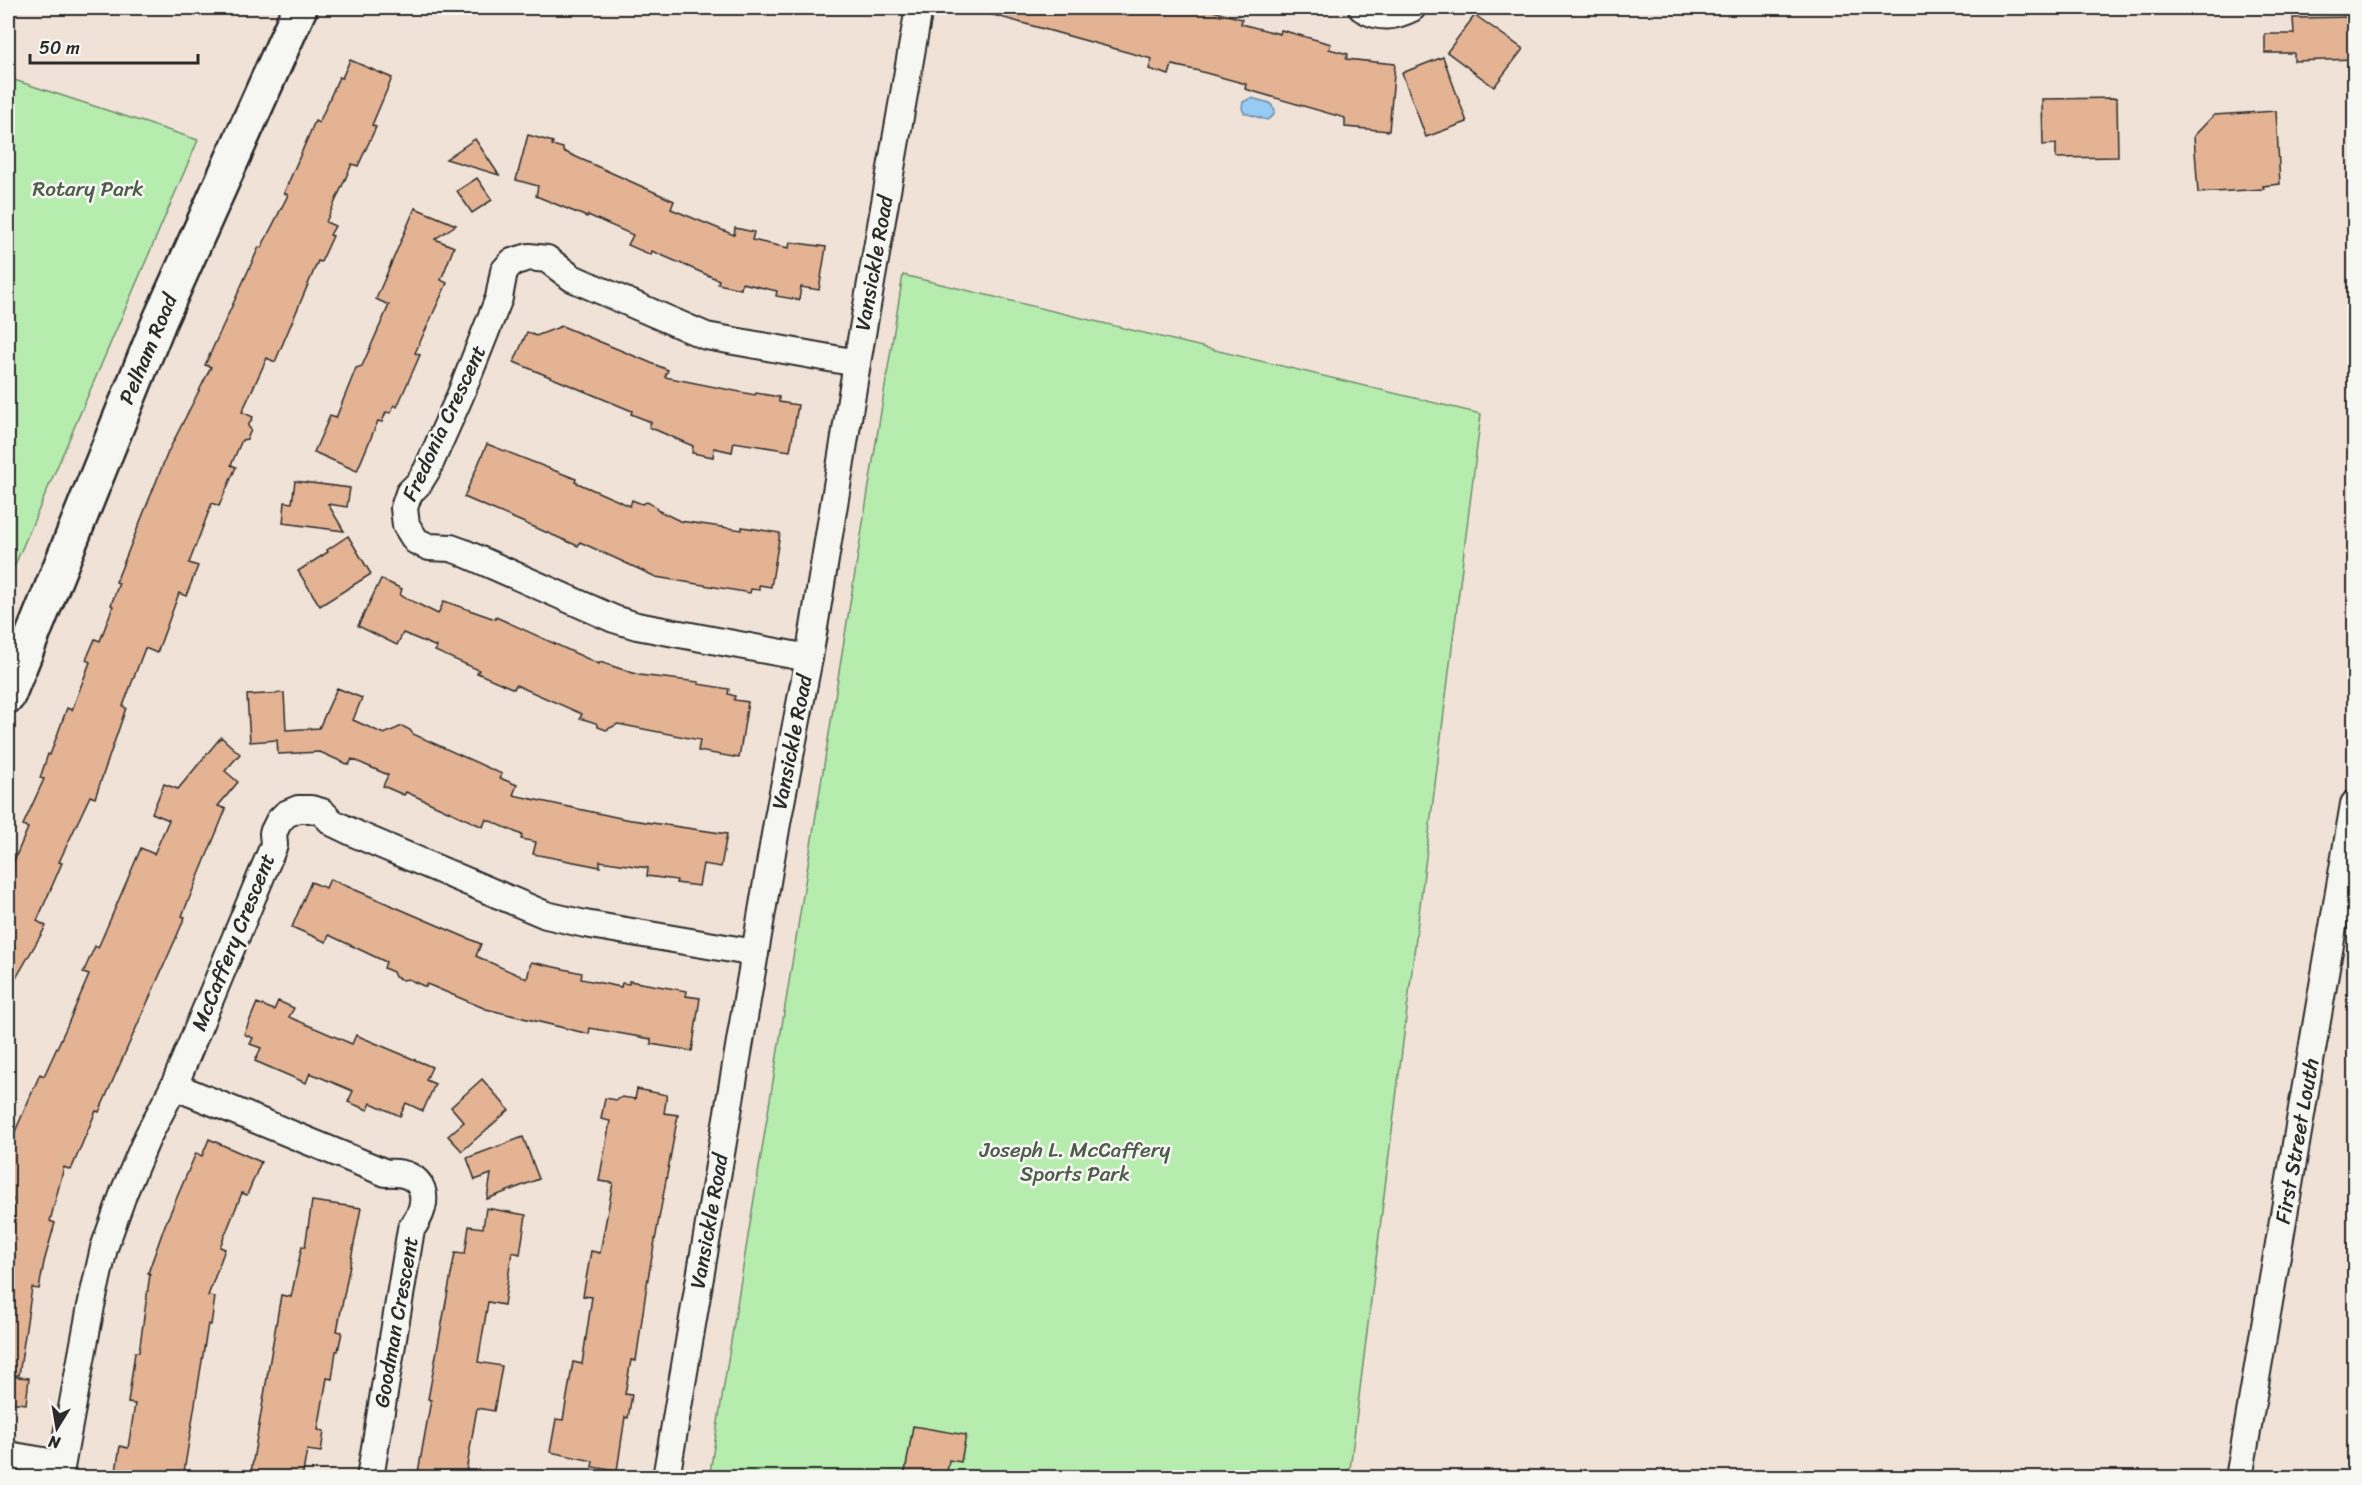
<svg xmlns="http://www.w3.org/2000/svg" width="2362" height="1485" font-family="Sriracha,sans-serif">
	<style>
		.green { fill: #b6edaf; stroke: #708c6d; stroke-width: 1.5 }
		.water { fill: #96cbf4; stroke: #6b8ba4; stroke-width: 1.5 }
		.building { fill: #e3b394; stroke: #2b2b2b; stroke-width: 1.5 }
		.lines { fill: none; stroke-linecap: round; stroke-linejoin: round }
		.minor-casing { stroke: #2b2b2b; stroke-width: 30 }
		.major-casing { stroke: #2b2b2b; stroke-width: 38 }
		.minor { stroke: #f6f6f2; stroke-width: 26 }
		.major { stroke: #f6f6f2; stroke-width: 33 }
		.labels { text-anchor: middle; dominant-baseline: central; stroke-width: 5; stroke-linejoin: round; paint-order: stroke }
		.park-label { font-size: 21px; fill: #4e5c4c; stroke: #f6f6f2 }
		.street-label { font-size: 21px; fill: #2b2b2b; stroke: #f6f6f2 }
	</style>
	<rect width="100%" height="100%" fill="#f0e2d6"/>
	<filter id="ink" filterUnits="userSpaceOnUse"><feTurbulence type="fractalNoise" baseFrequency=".0167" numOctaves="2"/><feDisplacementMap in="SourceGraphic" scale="12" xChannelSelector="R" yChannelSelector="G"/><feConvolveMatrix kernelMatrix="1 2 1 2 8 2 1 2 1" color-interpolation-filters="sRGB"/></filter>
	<g filter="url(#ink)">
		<!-- green -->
		<g class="green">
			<path d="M 8,78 L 198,140 L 8,581 Z"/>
			<path d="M 903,275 L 1481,414 L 1349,1477 L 709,1478 Z"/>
		</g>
		<!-- water -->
		<path class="water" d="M 1251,98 L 1270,103 L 1275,110 L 1273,116 L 1267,120 L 1244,113 L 1242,108 L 1243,102 Z"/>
		<!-- building -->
		<g class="building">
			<path d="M 986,8 L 1202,8 L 1242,19 L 1241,24 L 1280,34 L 1281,30 L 1331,44 L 1329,49 L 1348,54 L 1346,59 L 1395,64 L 1389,131 L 1345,127 L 1345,118 L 1245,89 L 1246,84 L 1195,70 L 1172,65 L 1169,75 L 1149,69 L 1152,59 L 986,13 Z"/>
			<path d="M 1475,15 L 1523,49 L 1494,87 L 1447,52 Z"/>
			<path d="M 2355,17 L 2355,59 L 2294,61 L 2294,53 L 2265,53 L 2265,34 L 2294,34 L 2293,18 Z"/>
			<path d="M 1443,57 L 1467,122 L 1426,137 L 1402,73 Z"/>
			<path d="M 350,60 L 392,78 L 372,125 L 376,127 L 358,166 L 352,164 L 326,222 L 335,226 L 330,235 L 333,236 L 321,262 L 318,261 L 275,362 L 267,358 L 242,412 L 253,417 L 248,426 L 251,430 L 247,439 L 242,440 L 231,465 L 236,467 L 219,506 L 212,503 L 189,563 L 198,566 L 186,596 L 179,593 L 157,653 L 145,648 L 123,706 L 126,708 L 95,798 L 90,796 L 59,862 L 62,863 L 37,921 L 46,926 L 8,992 L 8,861 L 13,863 L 28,828 L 23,825 L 44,779 L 40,778 L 48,754 L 50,755 L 67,708 L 72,710 L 90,662 L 86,660 L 95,639 L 100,641 L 113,606 L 111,605 L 119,583 L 116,582 L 168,452 L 211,367 L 205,365 L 259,247 L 261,248 L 288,195 L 284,193 L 315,121 L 319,123 L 339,77 L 342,78 Z"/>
			<path d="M 2117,98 L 2118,157 L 2056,158 L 2056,144 L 2043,145 L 2042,99 Z"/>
			<path d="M 2276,111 L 2280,184 L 2263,186 L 2264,189 L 2198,193 L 2194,136 L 2214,115 Z"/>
			<path d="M 528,135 L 553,142 L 552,145 L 563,148 L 563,151 L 674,201 L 671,209 L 734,235 L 735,228 L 754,232 L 752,240 L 789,248 L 790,242 L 826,247 L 819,290 L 801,287 L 799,300 L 776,296 L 777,291 L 742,283 L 741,289 L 718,284 L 719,280 L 652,251 L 651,255 L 628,245 L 633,235 L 588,215 L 587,217 L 536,196 L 538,186 L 516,180 Z"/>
			<path d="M 475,139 L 499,175 L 446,159 Z"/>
			<path d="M 477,178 L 492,200 L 472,213 L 457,191 Z"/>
			<path d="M 415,208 L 456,225 L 435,239 L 454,247 L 441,280 L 447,283 L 415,353 L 420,355 L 397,407 L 394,405 L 391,413 L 386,412 L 382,422 L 378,421 L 357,471 L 314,452 L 330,416 L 336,418 L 356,368 L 362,366 L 389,305 L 376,299 Z"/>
			<path d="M 562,326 L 668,370 L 665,377 L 755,395 L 756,393 L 779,397 L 779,402 L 798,405 L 790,451 L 734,442 L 732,452 L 714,448 L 713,457 L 692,453 L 693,446 L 649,427 L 651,422 L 631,414 L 632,411 L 514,362 L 527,332 L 536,336 Z"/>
			<path d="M 487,444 L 576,479 L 575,482 L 630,506 L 632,500 L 642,504 L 647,502 L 655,506 L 657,510 L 680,521 L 742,530 L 742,527 L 780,533 L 771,587 L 759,585 L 759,590 L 751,589 L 750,593 L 656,577 L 580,542 L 578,546 L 464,497 Z"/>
			<path d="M 295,481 L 350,488 L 347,507 L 328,504 L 344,531 L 283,523 L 285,502 L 292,503 Z"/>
			<path d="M 348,536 L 371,574 L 320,606 L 298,571 L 328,552 L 327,550 Z"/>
			<path d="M 381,579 L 402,589 L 400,595 L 438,614 L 444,601 L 495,619 L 496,617 L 599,664 L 600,662 L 639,675 L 699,682 L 698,684 L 729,689 L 728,694 L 735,696 L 734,700 L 748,702 L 739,758 L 698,751 L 700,740 L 618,724 L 606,730 L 598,727 L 596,723 L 580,718 L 582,714 L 516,685 L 514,689 L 477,673 L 479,670 L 435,651 L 437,647 L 403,633 L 397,645 L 358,626 Z"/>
			<path d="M 337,688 L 362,698 L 353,720 L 384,734 L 402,726 L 410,730 L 413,734 L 502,774 L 500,778 L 517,785 L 513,795 L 625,819 L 727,834 L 721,867 L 703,864 L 699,886 L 676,883 L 677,880 L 647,876 L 648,868 L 600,861 L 600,867 L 533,854 L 536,842 L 521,839 L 522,835 L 486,819 L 483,827 L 406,792 L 404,795 L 383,786 L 388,775 L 352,759 L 349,765 L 320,752 L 278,754 L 277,740 L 250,742 L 247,695 L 284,693 L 286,730 L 319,728 Z"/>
			<path d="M 221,737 L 240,754 L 225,771 L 238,782 L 218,806 L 226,809 L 182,916 L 185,917 L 176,938 L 117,1071 L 99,1112 L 96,1111 L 71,1170 L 64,1167 L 50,1221 L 55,1223 L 44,1262 L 39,1289 L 32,1288 L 19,1375 L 8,1375 L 8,1219 L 13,1199 L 8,1197 L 8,1148 L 40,1074 L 44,1076 L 67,1026 L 89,975 L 83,973 L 95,946 L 98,948 L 141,848 L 154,854 L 169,820 L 152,813 L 164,784 L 178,789 Z"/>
			<path d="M 330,879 L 481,944 L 476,956 L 527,979 L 531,962 L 582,973 L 581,979 L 621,987 L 622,983 L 629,984 L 629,981 L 687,991 L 686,996 L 700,998 L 692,1051 L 651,1044 L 651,1039 L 590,1028 L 589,1034 L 486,1009 L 427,984 L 426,987 L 408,979 L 403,980 L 395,977 L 393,972 L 384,968 L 386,962 L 329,935 L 326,942 L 292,927 L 311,882 L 326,888 Z"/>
			<path d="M 278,1001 L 294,1008 L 289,1017 L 352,1044 L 356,1035 L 432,1067 L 426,1080 L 435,1084 L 423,1111 L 406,1103 L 400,1116 L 371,1103 L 368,1110 L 348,1102 L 353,1091 L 310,1073 L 306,1083 L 255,1061 L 261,1048 L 250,1044 L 253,1038 L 244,1034 L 257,1003 L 274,1010 Z"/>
			<path d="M 482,1079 L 509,1110 L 462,1151 L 448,1136 L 464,1122 L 451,1107 Z"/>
			<path d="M 637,1089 L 667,1095 L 664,1113 L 678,1115 L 647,1284 L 636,1361 L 631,1360 L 625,1394 L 632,1395 L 628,1418 L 625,1417 L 617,1471 L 592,1467 L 593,1461 L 550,1452 L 556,1419 L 563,1420 L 573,1362 L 582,1364 L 592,1297 L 583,1296 L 591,1251 L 600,1253 L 613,1183 L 599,1181 L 610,1121 L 601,1119 L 605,1098 L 617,1100 L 622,1097 L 635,1099 Z"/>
			<path d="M 523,1137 L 539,1179 L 487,1199 L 491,1174 L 475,1180 L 467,1158 Z"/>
			<path d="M 209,1139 L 261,1162 L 247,1195 L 242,1193 L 220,1247 L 225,1249 L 208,1296 L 215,1297 L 211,1325 L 208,1324 L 183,1478 L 115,1478 L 120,1446 L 128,1448 L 135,1404 L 128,1403 L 135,1352 L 139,1352 L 150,1274 L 148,1273 L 165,1225 L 196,1153 L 202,1156 Z"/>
			<path d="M 312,1201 L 361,1208 L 337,1331 L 342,1332 L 338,1351 L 336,1351 L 332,1379 L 327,1378 L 318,1430 L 324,1431 L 321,1452 L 307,1450 L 302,1478 L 250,1478 L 281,1295 L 291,1297 L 302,1246 L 305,1247 Z"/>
			<path d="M 486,1208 L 526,1215 L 520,1254 L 512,1252 L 504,1305 L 488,1302 L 478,1362 L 502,1366 L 494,1411 L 477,1408 L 465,1478 L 417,1478 L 431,1400 L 428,1399 L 455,1253 L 465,1254 L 469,1226 L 483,1228 Z"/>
			<path d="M 8,1376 L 29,1378 L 26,1404 L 8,1402 Z"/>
			<path d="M 913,1426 L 966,1435 L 961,1462 L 949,1460 L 946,1478 L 904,1478 Z"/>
		</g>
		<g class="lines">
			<defs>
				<g id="minor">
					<path d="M 1362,8 C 1379,19 1394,17 1412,8"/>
					<path d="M 809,658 L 637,626 L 614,619 L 462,552 L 451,548 L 429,547 L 416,541 L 406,525 L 404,508 L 409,493 L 419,483 L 427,470 L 460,396 L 499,298 L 504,271 L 512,262 L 529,257 L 547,259 L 572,278 L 706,336 L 857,363"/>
					<path d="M 174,1086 L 386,1173 C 426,1170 433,1201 411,1229 L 370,1478"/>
					<path d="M 8,1455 L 61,1464"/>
					<path d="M 59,1478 L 91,1306 L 104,1248 L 124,1192 L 148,1136 L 174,1086 L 274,845 L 273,833 L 279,821 L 286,814 L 298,809 L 311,809 L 322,812 L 333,823 L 358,835 L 546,915 L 585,924 L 755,953"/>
					<path d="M 666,1478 L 777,823 L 809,658 L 857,363 L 919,8"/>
					<path d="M 2239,1478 L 2354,804"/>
				</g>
				<path id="major" d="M 8,696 L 159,322 L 300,8"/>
			</defs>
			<!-- minor casing -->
			<use href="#minor" class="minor-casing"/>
			<!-- major casing -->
			<use href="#major" class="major-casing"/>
			<!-- minor -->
			<use href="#minor" class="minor"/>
			<!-- major -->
			<use href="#major" class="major"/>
		</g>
	</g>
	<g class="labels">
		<!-- park labels -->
		<g class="park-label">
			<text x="88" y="189">Rotary Park</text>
			<text x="1075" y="1150">Joseph L. McCaffery<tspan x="1075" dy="24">Sports Park</tspan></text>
		</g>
		<!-- street labels -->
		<g class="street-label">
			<text transform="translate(874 263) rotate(-80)">Vansickle Road</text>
			<text transform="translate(148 349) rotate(-67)">Pelham Road</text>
			<text transform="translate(444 423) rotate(-65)">Fredonia Crescent</text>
			<text transform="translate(792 742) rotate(-79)">Vansickle Road</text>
			<text transform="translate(233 942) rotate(-68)">McCaffery Crescent</text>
			<text transform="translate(2297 1141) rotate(-80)">First Street Louth</text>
			<text transform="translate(709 1221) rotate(-80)">Vansickle Road</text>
			<text transform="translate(396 1322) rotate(-80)">Goodman Crescent</text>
		</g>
	</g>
	<!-- margin -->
	<rect width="2362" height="1485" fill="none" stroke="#f6f6f2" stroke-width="30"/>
	<rect x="15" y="15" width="2332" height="1455" fill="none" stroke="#2b2b2b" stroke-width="2" filter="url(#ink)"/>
	<!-- north arrow -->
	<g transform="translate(57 1428) rotate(191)" stroke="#f6f6f2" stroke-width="4.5" paint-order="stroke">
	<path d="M0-4.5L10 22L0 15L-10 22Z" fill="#2b2b2b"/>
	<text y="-9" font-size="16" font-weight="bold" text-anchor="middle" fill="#2b2b2b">N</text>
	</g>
	<!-- scale -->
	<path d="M30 54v9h168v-9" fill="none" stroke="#2b2b2b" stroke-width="3"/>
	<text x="39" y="54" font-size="18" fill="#2b2b2b" stroke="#f6f6f2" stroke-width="4.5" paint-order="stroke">50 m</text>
</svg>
